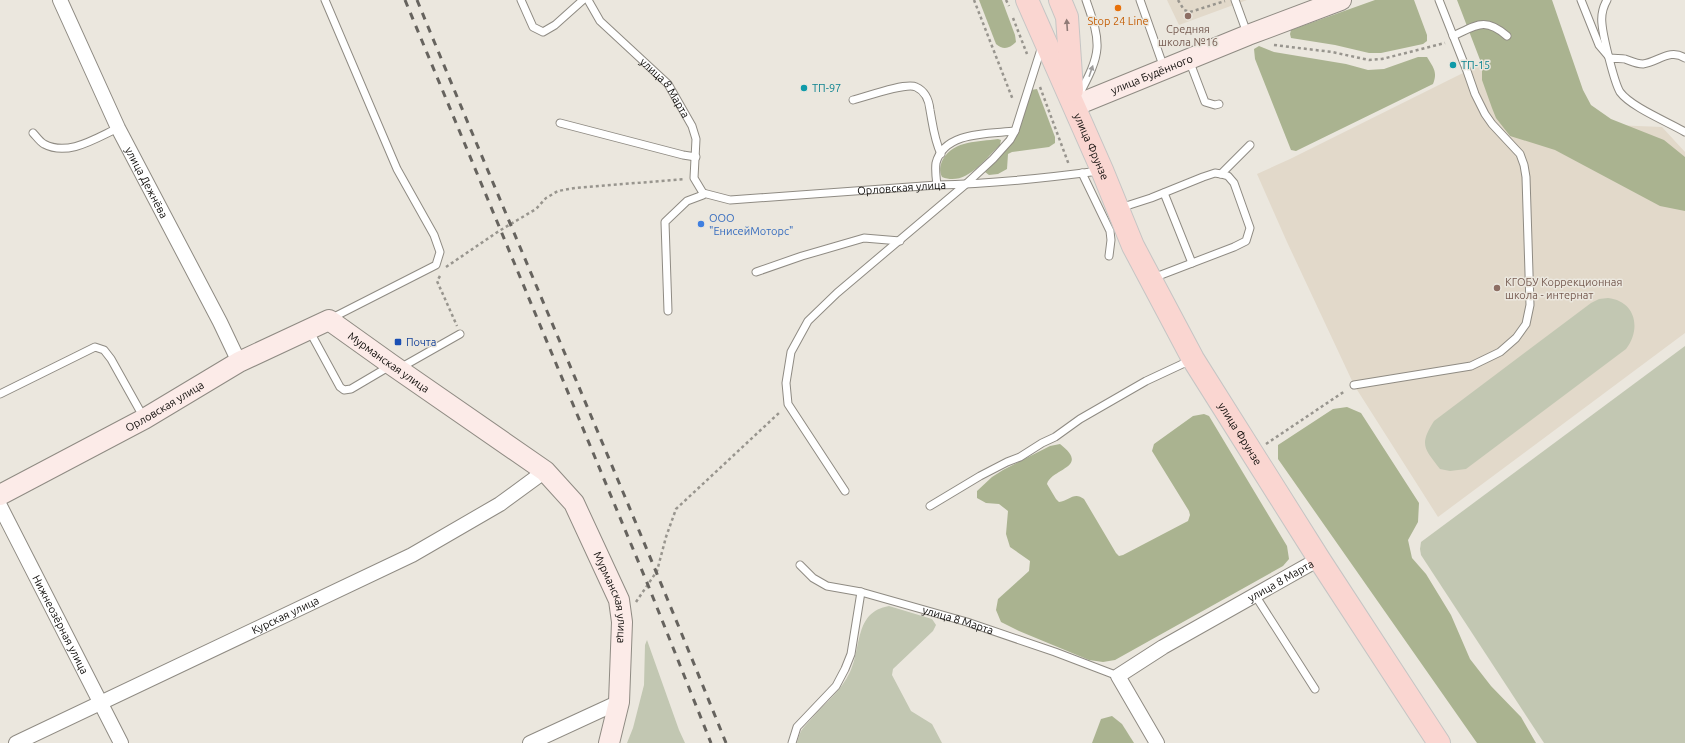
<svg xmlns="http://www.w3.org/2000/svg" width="1685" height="743" font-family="Ubuntu,sans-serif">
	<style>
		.built { fill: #e2d9ca }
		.green { fill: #c2c7b2 }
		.forest { fill: #aab390 }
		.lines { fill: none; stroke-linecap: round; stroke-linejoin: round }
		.service-casing { stroke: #8f8b83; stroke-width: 9 }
		.minor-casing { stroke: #8f8b83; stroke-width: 16 }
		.secondary-casing { stroke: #8f8b83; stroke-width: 22 }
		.primary-casing { stroke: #c5c5c4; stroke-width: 24 }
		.path { stroke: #98958e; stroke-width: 2.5; stroke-dasharray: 3 3; stroke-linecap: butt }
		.service { stroke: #fff; stroke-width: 7 }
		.minor { stroke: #fff; stroke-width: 14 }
		.secondary { stroke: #fcebe8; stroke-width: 20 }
		.primary { stroke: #fad6d1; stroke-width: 22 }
		.rail { stroke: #66635e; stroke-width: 3; stroke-dasharray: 7 7; stroke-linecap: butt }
		.oneway { fill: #907b77 }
		.oneway2 { fill: #9f9e9d }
		.food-dot { fill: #e8710a; stroke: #ebe7de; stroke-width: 1.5 }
		.education-dot { fill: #8d6e63; stroke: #ebe7de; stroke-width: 1.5 }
		.culture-dot { fill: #0f9aa8; stroke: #ebe7de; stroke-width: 1.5 }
		.shop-dot { fill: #3f7fe0; stroke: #ebe7de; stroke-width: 1.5 }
		.transit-dot { fill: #1a4fb4; stroke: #ebe7de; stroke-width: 1.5 }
		.labels { text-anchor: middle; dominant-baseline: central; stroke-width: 3; stroke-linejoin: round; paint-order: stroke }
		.food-label { font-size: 11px; fill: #c56008; stroke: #ebe7de }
		.education-label { font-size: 11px; fill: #785e54; stroke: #ebe7de }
		.culture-label { font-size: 11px; fill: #0d838f; stroke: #ebe7de; text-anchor: start }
		.street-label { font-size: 11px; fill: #0e0c09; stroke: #ebe7de }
		.shop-label { font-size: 11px; fill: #366cbe; stroke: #ebe7de; text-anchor: start }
		.transit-label { font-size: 11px; fill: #164399; stroke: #ebe7de; text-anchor: start }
	</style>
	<rect width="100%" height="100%" fill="#ebe7de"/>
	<!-- built -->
	<g class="built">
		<path d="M 1167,0 L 1247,0 L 1179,25 Z"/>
		<path d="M 1496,54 L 1541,122 L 1662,127 L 1685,152 L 1685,333 L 1438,517 L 1354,385 L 1287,242 L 1257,174 L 1290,159 L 1467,71 Z"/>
	</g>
	<!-- green -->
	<g class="green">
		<path d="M 1608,298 C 1635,301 1642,328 1626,349 L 1466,469 L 1450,471 L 1440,469 C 1424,448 1419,445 1434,421 L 1591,303 L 1599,299 Z"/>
		<path d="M 1685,346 L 1685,743 L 1544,743 L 1421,555 L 1420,549 L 1421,542 Z"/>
		<path d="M 889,606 L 932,619 L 936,625 L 933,631 L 893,669 L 892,675 L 911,711 L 932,724 L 942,743 L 797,743 C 798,739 799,735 801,731 C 804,726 809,722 813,717 C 826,702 841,691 850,672 C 862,647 854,612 889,606 Z"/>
		<path d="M 647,640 L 679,730 L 685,743 L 627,743 L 633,728 L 644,685 L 645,645 Z"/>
	</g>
	<!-- forest -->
	<g class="forest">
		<path d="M 979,0 L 1002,0 L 1015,35 L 1016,42 C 1009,49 1003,50 996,44 Z"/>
		<path d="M 1375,0 L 1414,0 L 1427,35 L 1427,41 L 1423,44 L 1381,53 L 1369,53 L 1335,45 L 1291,38 L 1290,34 L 1291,30 Z"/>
		<path d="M 1457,0 L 1552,0 L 1583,90 L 1591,105 L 1611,119 L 1664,140 L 1685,157 L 1685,211 L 1660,206 L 1555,150 L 1510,136 L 1496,118 L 1492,108 L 1482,80 L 1482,65 Z"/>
		<path d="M 1259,46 L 1274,52 L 1346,64 L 1368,70 L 1384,69 L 1418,57 L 1427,57 C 1433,67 1438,72 1433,84 L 1296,151 L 1291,150 L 1255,59 L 1254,49 Z"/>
		<path d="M 1037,89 L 1055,137 L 1055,143 L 1049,147 L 1012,152 L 1008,154 L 1007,169 L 998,174 L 989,175 L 985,172 C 995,159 1009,150 1017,134 C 1024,120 1024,104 1031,90 Z"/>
		<path d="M 998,139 L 1001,140 L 1000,145 C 985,159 966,187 942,177 C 939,171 940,165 943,159 C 955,140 978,142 998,139 Z"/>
		<path d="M 1347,407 L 1361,413 L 1419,503 L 1418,522 L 1408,540 L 1412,558 L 1426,574 L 1451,615 L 1470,659 L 1491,686 L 1521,717 L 1536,743 L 1477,743 L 1278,459 L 1278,445 L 1333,409 Z"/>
		<path d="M 1204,414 L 1209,416 L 1287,546 L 1289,559 L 1283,566 L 1115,660 L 1103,662 L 1089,660 L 1019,631 L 1001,622 L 996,610 L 998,599 L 1029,571 L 1030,561 L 1010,547 L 1006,534 L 1008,511 L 999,504 L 986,503 L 977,498 L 977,491 L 992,477 L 1003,470 L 1050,446 L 1060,444 C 1091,468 1052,468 1047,484 L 1056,499 L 1059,502 C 1069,501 1074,491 1084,499 L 1116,553 L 1119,556 L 1123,555 L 1188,521 L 1190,515 L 1189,511 L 1152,451 L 1154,444 L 1193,416 Z"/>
		<path d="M 1112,716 L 1122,724 L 1134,743 L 1092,743 L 1101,719 Z"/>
	</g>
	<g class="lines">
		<defs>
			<g id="service">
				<path d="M 325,0 L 397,169 L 434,235 L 440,252 L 436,265 L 330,319"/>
				<path d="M 521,0 L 533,27 L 543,32 L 555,25 L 583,0"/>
				<path id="s1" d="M 588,0 L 600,21 L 668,84 L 692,126 L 696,139 L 694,178 L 703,193"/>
				<path d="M 1140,0 L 1164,68"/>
				<path d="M 1235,0 L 1247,33"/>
				<path d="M 1581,0 L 1599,45 L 1610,58 C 1615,59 1621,58 1625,59 C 1631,61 1636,64 1643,64 C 1658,62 1670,48 1685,58"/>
				<path d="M 1607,0 C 1603,7 1601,16 1602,24 C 1603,36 1614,82 1620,92 C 1631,107 1668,122 1685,132"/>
				<path d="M 1453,36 C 1477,25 1485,17 1507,36"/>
				<path d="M 1189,60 L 1205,102 L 1215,105 L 1219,104"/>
				<path d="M 1079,95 C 1086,81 1096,64 1097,48 C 1098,32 1091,15 1086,0"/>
				<path d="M 853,100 C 865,97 906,82 916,87 C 925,91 929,100 930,110 C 933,126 934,139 941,154"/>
				<path d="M 560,123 L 683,155 L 696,157"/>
				<path d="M 33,133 C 36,136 40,142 44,144 C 68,157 96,138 118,128"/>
				<path d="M 1082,173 L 1110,231 L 1111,240 L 1109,256"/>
				<path d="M 1221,174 L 1250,145"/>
				<path d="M 937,185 C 936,177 935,170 936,163 C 944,131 989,134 1015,131"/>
				<path id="s2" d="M 703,193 L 730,200 L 937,185 C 991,184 1046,178 1099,171"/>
				<path d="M 1164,193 L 1192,263"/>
				<path d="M 1120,208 L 1151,198 L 1203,177 L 1215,173 L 1221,174 L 1228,176 L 1234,183 L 1250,228 L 1246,241 L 1234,247 L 1153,278"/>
				<path d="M 756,272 L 802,256 L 864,238 L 900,241"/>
				<path d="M 668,311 L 665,222 L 687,201 L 703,195 L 703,193"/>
				<path d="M 309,330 L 340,387 L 344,390 L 351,389 L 390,366"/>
				<path d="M 400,368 L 460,334"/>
				<path d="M 1354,385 L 1471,366 L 1500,352 L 1516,338 L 1526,324 L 1530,305 L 1526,177 L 1524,165 L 1520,154 L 1492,124 L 1485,114 L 1475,94 L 1467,71 L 1439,0"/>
				<path d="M 0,394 L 95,347 L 104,350 L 111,359 L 144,418"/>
				<path d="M 845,491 L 788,404 L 786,383 L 791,352 L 808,321 L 837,293 L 966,184 L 993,159 L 1010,140 L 1015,131 L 1042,46"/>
				<path d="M 930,506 L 980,476 L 1007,462 L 1020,457 L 1042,443 L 1055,437 L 1080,419 L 1146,381 L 1191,360"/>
				<path id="s3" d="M 800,565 L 813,578 L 827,586 L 861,592 L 967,622 L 1055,652 L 1118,676"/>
				<path d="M 1255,595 L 1315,689"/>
				<path d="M 792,743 L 797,727 L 836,686 L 845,669 L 851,654 L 861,592"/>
			</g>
			<g id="minor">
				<path id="s4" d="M 60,0 L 118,128 L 220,322 L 239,362"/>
				<path id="s5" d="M 0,506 L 121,743"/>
				<path id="s6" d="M 16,743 L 412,555 L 500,504 L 545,471"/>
				<path d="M 530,743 L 619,702"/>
				<path id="s7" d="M 1157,743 L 1118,676 L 1163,647 L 1319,559"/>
			</g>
			<g id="secondary">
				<path id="s8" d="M 1074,106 L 1248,35 L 1341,0"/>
				<path id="s9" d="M 0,495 L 144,419 L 239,362 L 329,320 L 392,365 L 545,471 L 574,503 L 619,600 L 622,622 L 619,702 L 609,743"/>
			</g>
			<g id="primary">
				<path id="s10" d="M 1027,0 L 1102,170 L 1133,246 L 1193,359 L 1319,559 L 1439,743"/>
				<path d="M 1060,0 L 1067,17 L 1072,90"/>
			</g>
		</defs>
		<!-- service casing -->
		<use href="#service" class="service-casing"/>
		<!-- minor casing -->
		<use href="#minor" class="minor-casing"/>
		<!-- secondary casing -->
		<use href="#secondary" class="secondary-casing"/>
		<!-- primary casing -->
		<use href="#primary" class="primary-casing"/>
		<!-- path -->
		<g class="path">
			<path d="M 974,0 L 1013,100"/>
			<path d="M 1006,0 L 1009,6"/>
			<path d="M 1178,0 L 1184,10 L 1190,12 L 1225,1"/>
			<path d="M 1013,18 L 1027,54"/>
			<path d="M 1274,45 L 1332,52 L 1369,60 L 1382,59 L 1445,43"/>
			<path d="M 1040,87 L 1069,165"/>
			<path d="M 446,267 L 499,231 L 536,209 L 546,198 L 558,191 L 575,188 L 685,179"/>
			<path d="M 440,276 L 437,281 L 457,326"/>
			<path d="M 1266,444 L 1345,391"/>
			<path d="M 636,602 L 657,571 L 666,537 L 676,509 L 780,412"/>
		</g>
		<!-- service -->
		<use href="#service" class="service"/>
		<!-- minor -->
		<use href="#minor" class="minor"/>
		<!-- secondary -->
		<use href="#secondary" class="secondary"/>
		<!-- primary -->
		<use href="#primary" class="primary"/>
		<!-- rail -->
		<g class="rail">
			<path d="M 405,0 L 648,585 L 711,743"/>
			<path d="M 417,0 C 519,248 626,494 726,743"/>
		</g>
	</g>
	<!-- one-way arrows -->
	<defs><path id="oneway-solid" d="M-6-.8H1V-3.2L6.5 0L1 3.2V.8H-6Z"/></defs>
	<use class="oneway" href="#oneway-solid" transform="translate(1067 25) rotate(-94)"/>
	<use class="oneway2" href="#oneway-solid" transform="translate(1091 71) rotate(-71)"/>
	<!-- markers -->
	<circle class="food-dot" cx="1118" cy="8" r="4"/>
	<g class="education-dot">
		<circle cx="1188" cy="16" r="4"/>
		<circle cx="1497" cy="288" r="4"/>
	</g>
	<g class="culture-dot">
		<circle cx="1453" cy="65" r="4"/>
		<circle cx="804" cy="88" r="4"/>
	</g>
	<circle class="shop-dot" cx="701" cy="224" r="4"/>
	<rect class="transit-dot" x="394" y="338" width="8" height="8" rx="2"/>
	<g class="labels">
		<!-- food labels -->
		<g class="food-label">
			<text x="1118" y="21">Stop 24 Line</text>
		</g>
		<!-- education labels -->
		<g class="education-label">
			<text x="1188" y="29">Средняя<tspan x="1188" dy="13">школа №16</tspan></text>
			<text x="1505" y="282" text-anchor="start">КГОБУ Коррекционная<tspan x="1505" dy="13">школа - интернат</tspan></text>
		</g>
		<!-- culture labels -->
		<g class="culture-label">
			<text x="1461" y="65">ТП-15</text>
			<text x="812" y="88">ТП-97</text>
		</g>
		<!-- street labels -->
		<g class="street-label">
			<text stroke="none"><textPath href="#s8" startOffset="84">улица Будённого</textPath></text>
			<text stroke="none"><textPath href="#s1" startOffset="118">улица 8 Марта</textPath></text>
			<text stroke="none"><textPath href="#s10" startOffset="160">улица Фрунзе</textPath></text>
			<text stroke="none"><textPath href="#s4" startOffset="202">улица Дежнёва</textPath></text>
			<text stroke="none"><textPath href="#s2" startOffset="200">Орловская улица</textPath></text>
			<text stroke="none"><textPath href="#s9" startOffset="446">Мурманская улица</textPath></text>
			<text stroke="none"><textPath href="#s9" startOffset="187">Орловская улица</textPath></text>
			<text stroke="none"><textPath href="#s10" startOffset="484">улица Фрунзе</textPath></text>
			<text stroke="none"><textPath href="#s7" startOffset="266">улица 8 Марта</textPath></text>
			<text stroke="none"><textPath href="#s9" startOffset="782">Мурманская улица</textPath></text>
			<text stroke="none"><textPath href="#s6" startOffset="298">Курская улица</textPath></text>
			<text stroke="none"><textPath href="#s3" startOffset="170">улица 8 Марта</textPath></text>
			<text stroke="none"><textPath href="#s5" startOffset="133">Нижнеозёрная улица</textPath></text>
		</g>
		<!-- shop labels -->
		<g class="shop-label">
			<text x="709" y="218">ООО<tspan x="709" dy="13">"ЕнисейМоторс"</tspan></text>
		</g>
		<!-- transit labels -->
		<g class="transit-label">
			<text x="406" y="342">Почта</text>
		</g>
	</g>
</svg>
